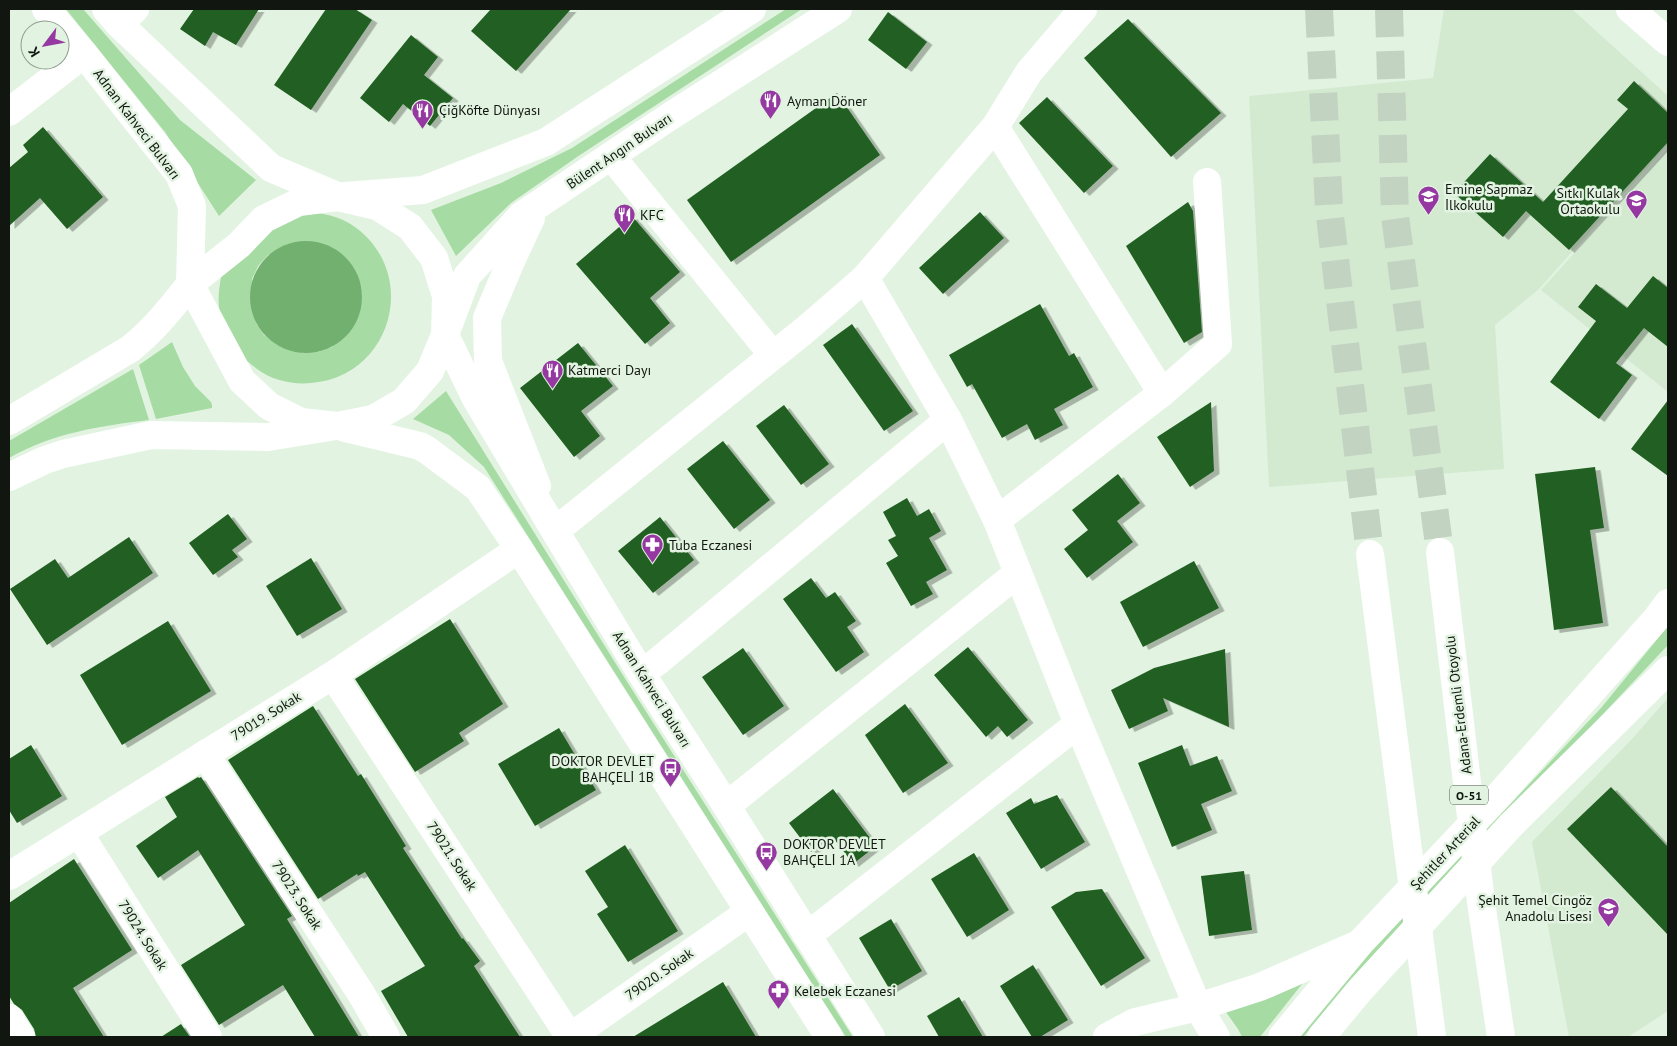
<svg xmlns="http://www.w3.org/2000/svg" width="1677" height="1046" font-family="'PT Sans',sans-serif">
	<style>
		.built { fill: #d3ead1 }
		.green { fill: #a7dba4; fill-rule: evenodd }
		.water { fill: #72b06f }
		.building { fill: #225f22; filter: url(#shadow) }
		.lines { fill: none; stroke-linecap: round; stroke-linejoin: round }
		.highway-tunnel { stroke: #c3d3c2; stroke-width: 28; stroke-dasharray: 28 14; stroke-linecap: butt }
		.street { stroke: #fff; stroke-width: 28 }
		.secondary { stroke: #fff; stroke-width: 28 }
		.primary { stroke: #fff; stroke-width: 28 }
		.highway { stroke: #fff; stroke-width: 28 }
		.labels { text-anchor: middle; dominant-baseline: central; stroke-width: 5; stroke-linejoin: round; paint-order: stroke }
		.shield { fill: #e2f4e1; stroke: #50594f; stroke-width: 1 }
		.shield-label { font-size: 12px; font-weight: bold; fill: #111710 }
		.poi-label { font-size: 14px; fill: #111710; stroke: #e2f4e1; text-anchor: start }
		.street-label { font-size: 14px; fill: #111710; stroke: #e2f4e1 }
	</style>
	<defs>
		<filter id="shadow"><feDropShadow dx="5.5" dy="3" stdDeviation="0" flood-color="#0004"/></filter>
	</defs>
	<rect width="100%" height="100%" fill="#e2f4e1"/>
	<!-- built -->
	<g class="built">
		<path d="M 1444,9 L 1572,9 L 1668,96 L 1668,144 L 1539,289 L 1495,325 L 1504,469 L 1269,487 L 1249,96 L 1433,78 Z"/>
		<path d="M 1668,149 L 1668,392 L 1541,290 Z"/>
		<path d="M 1668,698 L 1668,1011 L 1628,1037 L 1569,1037 L 1532,842 L 1632,739 Z"/>
	</g>
	<!-- green -->
	<g class="green">
		<path d="M 66,9 L 83,9 L 180,120 L 256,180 L 219,216 L 165,132 Z"/>
		<path d="M 786,9 L 802,9 L 577,157 L 511,203 L 456,256 L 431,210 L 501,183 L 572,148 Z"/>
		<path d="M 309,211 C 324,214 339,216 352,225 C 421,271 393,377 311,383 C 293,385 271,380 257,369 C 252,365 247,361 242,357 C 237,351 224,325 221,317 C 215,300 221,264 232,251 C 235,247 244,245 248,242 C 269,232 289,221 309,211 ZM 268,255 L 361,285 L 362,299 L 359,314 L 332,347 L 318,352 L 303,353 L 276,344 L 264,335 L 256,323 L 252,279 L 258,266 Z"/>
		<path d="M 172,342 L 183,367 L 195,386 L 211,402 L 212,405 L 212,408 L 156,419 L 139,365 Z"/>
		<path d="M 133,369 L 149,420 C 100,426 53,433 9,458 L 9,441 Z"/>
		<path d="M 446,391 L 626,680 L 853,1037 L 846,1037 L 484,467 L 449,435 L 413,419 Z"/>
		<path d="M 1668,626 L 1668,645 L 1368,964 L 1303,1037 L 1297,1037 L 1366,957 L 1601,708 Z"/>
		<path d="M 1310,974 L 1260,1037 L 1242,1037 L 1238,1029 L 1223,1008 Z"/>
	</g>
	<!-- water -->
	<circle class="water" cx="306" cy="297" r="56"/>
	<!-- building -->
	<g class="building">
		<path d="M 194,9 L 259,9 L 236,45 L 213,32 L 205,46 L 180,29 Z"/>
		<path d="M 326,9 L 355,9 L 372,20 L 311,110 L 274,85 Z"/>
		<path d="M 491,9 L 571,9 L 516,71 L 471,31 Z"/>
		<path d="M 888,12 L 927,42 L 906,69 L 868,40 Z"/>
		<path d="M 1128,19 L 1221,113 L 1171,157 L 1084,58 Z"/>
		<path d="M 411,35 L 438,57 L 424,75 L 453,98 L 430,126 L 403,104 L 389,122 L 360,98 Z"/>
		<path d="M 1634,81 L 1668,113 L 1668,142 L 1569,250 L 1526,211 L 1503,237 L 1454,193 L 1490,154 L 1543,202 L 1628,109 L 1617,100 Z"/>
		<path d="M 837,93 L 880,155 L 731,262 L 687,200 Z"/>
		<path d="M 1047,97 L 1113,166 L 1084,193 L 1019,123 Z"/>
		<path d="M 43,127 L 103,197 L 67,229 L 40,198 L 9,226 L 9,168 L 28,152 L 23,145 Z"/>
		<path d="M 1188,202 L 1193,211 L 1202,332 L 1184,343 L 1126,246 Z"/>
		<path d="M 980,212 L 1004,238 L 943,294 L 919,268 Z"/>
		<path d="M 632,216 L 680,272 L 650,298 L 670,323 L 645,344 L 576,264 Z"/>
		<path d="M 1653,276 L 1668,288 L 1668,347 L 1644,328 L 1616,363 L 1632,375 L 1599,419 L 1550,382 L 1596,321 L 1578,307 L 1596,284 L 1627,308 Z"/>
		<path d="M 1040,304 L 1069,356 L 1074,353 L 1093,387 L 1054,409 L 1063,425 L 1035,440 L 1027,424 L 1002,438 L 972,384 L 967,387 L 949,355 Z"/>
		<path d="M 852,324 L 913,411 L 884,431 L 823,345 Z"/>
		<path d="M 578,343 L 613,386 L 581,411 L 600,436 L 574,457 L 520,388 Z"/>
		<path d="M 1668,400 L 1668,476 L 1631,449 Z"/>
		<path d="M 1211,402 L 1214,471 L 1190,487 L 1157,437 Z"/>
		<path d="M 784,405 L 829,464 L 801,485 L 756,426 Z"/>
		<path d="M 723,441 L 770,500 L 734,529 L 687,469 Z"/>
		<path d="M 1595,467 L 1604,528 L 1590,530 L 1603,623 L 1554,630 L 1535,474 Z"/>
		<path d="M 1118,474 L 1140,503 L 1117,521 L 1133,542 L 1087,578 L 1064,549 L 1088,530 L 1072,510 Z"/>
		<path d="M 907,498 L 917,516 L 929,509 L 941,531 L 929,538 L 947,570 L 926,582 L 933,594 L 911,606 L 886,563 L 898,556 L 888,540 L 896,536 L 883,512 Z"/>
		<path d="M 228,514 L 247,539 L 232,550 L 238,557 L 213,575 L 189,543 Z"/>
		<path d="M 660,517 L 694,560 L 653,593 L 618,551 Z"/>
		<path d="M 129,537 L 153,573 L 47,645 L 10,589 L 55,559 L 68,578 Z"/>
		<path d="M 311,558 L 342,609 L 297,636 L 266,586 Z"/>
		<path d="M 1194,561 L 1219,608 L 1143,647 L 1120,602 Z"/>
		<path d="M 811,578 L 826,598 L 835,592 L 856,621 L 847,627 L 864,652 L 836,672 L 783,599 Z"/>
		<path d="M 450,619 L 503,704 L 459,733 L 464,741 L 415,772 L 355,679 Z"/>
		<path d="M 168,621 L 211,691 L 122,745 L 80,675 Z"/>
		<path d="M 968,647 L 1028,720 L 1007,737 L 998,726 L 986,737 L 934,675 Z"/>
		<path d="M 743,648 L 784,706 L 743,735 L 702,677 Z"/>
		<path d="M 1225,649 L 1229,727 L 1163,698 L 1168,711 L 1129,729 L 1111,690 L 1154,668 Z"/>
		<path d="M 905,704 L 948,763 L 903,793 L 865,735 Z"/>
		<path d="M 313,706 L 358,776 L 361,774 L 406,846 L 403,848 L 462,939 L 463,938 L 480,961 L 474,966 L 520,1037 L 408,1037 L 381,991 L 425,966 L 365,872 L 358,876 L 357,874 L 318,899 L 228,760 Z"/>
		<path d="M 559,728 L 596,790 L 535,826 L 498,764 Z"/>
		<path d="M 31,745 L 62,796 L 17,823 L 9,810 L 9,759 Z"/>
		<path d="M 1182,745 L 1190,766 L 1217,756 L 1232,791 L 1201,804 L 1212,830 L 1172,847 L 1138,763 Z"/>
		<path d="M 198,777 L 199,778 L 201,777 L 292,916 L 287,919 L 359,1037 L 315,1037 L 283,985 L 219,1025 L 181,965 L 245,925 L 198,850 L 158,878 L 136,846 L 177,817 L 165,797 Z"/>
		<path d="M 1611,787 L 1668,847 L 1668,935 L 1567,829 Z"/>
		<path d="M 833,789 L 876,846 L 853,864 L 832,836 L 811,852 L 789,823 Z"/>
		<path d="M 1057,795 L 1085,842 L 1041,869 L 1006,813 L 1031,798 L 1034,804 Z"/>
		<path d="M 625,845 L 678,931 L 628,962 L 597,914 L 608,907 L 585,871 Z"/>
		<path d="M 974,853 L 1009,910 L 967,937 L 931,879 Z"/>
		<path d="M 74,859 L 132,950 L 73,988 L 104,1037 L 36,1037 L 34,1029 L 22,1010 L 14,1004 L 9,996 L 9,903 Z"/>
		<path d="M 1244,871 L 1252,930 L 1209,936 L 1201,876 Z"/>
		<path d="M 1102,889 L 1145,958 L 1101,986 L 1051,907 L 1076,892 Z"/>
		<path d="M 891,919 L 922,971 L 890,990 L 859,938 Z"/>
		<path d="M 1033,965 L 1068,1020 L 1040,1037 L 1032,1037 L 1000,986 Z"/>
		<path d="M 723,982 L 756,1037 L 633,1037 Z"/>
		<path d="M 959,997 L 983,1037 L 939,1037 L 927,1016 Z"/>
		<path d="M 181,1024 L 190,1037 L 161,1037 Z"/>
	</g>
	<g class="lines">
		<!-- highway-tunnel -->
		<g class="highway-tunnel">
			<path d="M 1319,9 L 1329,208 L 1370,554"/>
			<path d="M 1389,9 L 1395,216 L 1440,552"/>
		</g>
		<!-- street -->
		<g class="street">
			<path d="M 119,24 L 135,9"/>
			<path d="M 9,112 L 84,54"/>
			<path d="M 995,127 L 1162,393"/>
			<path d="M 611,156 L 772,354"/>
			<path d="M 865,278 L 948,420 L 997,520 L 1078,724 L 1198,1007 L 1216,1037"/>
			<path d="M 997,520 L 1162,393 L 1218,344 L 1207,182"/>
			<path d="M 555,531 L 805,330 L 865,278 L 995,127 L 1029,72 L 1083,9"/>
			<path d="M 641,673 L 657,662 L 948,420"/>
			<path d="M 333,675 L 570,1037"/>
			<path d="M 205,754 L 362,995 L 386,1037"/>
			<path d="M 726,805 L 740,795 L 1018,573"/>
			<path d="M 79,833 L 208,1037"/>
			<path d="M 9,876 L 333,675 L 519,549"/>
			<path d="M 806,934 L 821,925 L 1078,724"/>
			<path d="M 9,1018 L 21,1037"/>
			<path d="M 570,1037 L 749,912"/>
			<path d="M 1107,1037 L 1135,1022 L 1198,1007"/>
		</g>
		<!-- secondary -->
		<g class="secondary">
			<path d="M 1630,9 L 1668,42"/>
			<path d="M 345,196 L 423,190 L 546,142 L 752,9"/>
			<path d="M 531,218 L 511,261 L 487,318 L 488,361 L 537,486"/>
			<path d="M 446,332 L 467,276 L 521,216 L 669,117 L 838,9"/>
			<path d="M 9,421 L 130,349 C 154,330 171,308 190,284"/>
			<path d="M 9,477 L 45,460 L 63,454 L 151,435 L 268,437 L 330,427"/>
		</g>
		<!-- primary -->
		<g class="primary">
			<path d="M 46,9 L 84,54 L 179,174 L 192,206 L 190,284 L 242,381 L 269,406 L 301,422 L 337,426 L 373,419 L 404,401 L 430,371 L 445,335 L 446,296 L 434,258 L 410,227 L 377,206 L 338,197 L 299,202 L 264,219 L 239,245 L 190,284"/>
			<path d="M 106,9 L 119,24 L 271,168 L 337,196"/>
			<path d="M 445,335 L 475,397 L 555,531 L 641,673 L 726,805 L 871,1037"/>
			<path d="M 345,428 L 420,446 L 427,450 L 478,488 L 519,549 L 829,1037"/>
			<path d="M 1198,1007 L 1260,987 L 1356,945"/>
			<path d="M 1282,1037 L 1360,943 L 1501,793 L 1657,618 L 1668,603"/>
			<path d="M 1321,1037 L 1360,990 L 1511,825 L 1668,670"/>
		</g>
		<!-- highway -->
		<g class="highway">
			<path d="M 1440,552 L 1481,902 L 1501,1037"/>
			<path d="M 1370,554 L 1432,1037"/>
		</g>
	</g>
	<!-- icons -->
	<defs>
		<symbol id="restaurant-pin" viewBox="-11 -11 22 30"><path d="M0 17L-7.5 6A9.5 9.5 0 1 1 7.5 6Z" fill="#9638a1" stroke="#e2f4e1"/><path d="M-5-6h1v4h1v-4h1v4h1v-4h1v5L-1.5 .5V6h-2V.5L-5-1ZM5-6V6H3V1.5H1.5Q1.5-4 5-6Z" fill="#fff"/></symbol>
		<symbol id="school-pin" viewBox="-11 -11 22 30"><path d="M0 17L-7.5 6A9.5 9.5 0 1 1 7.5 6Z" fill="#9638a1" stroke="#e2f4e1"/><path d="M0-5L7-2L0 1L-7-2ZM-4 1L0 2.5L4 1V4Q0 6-4 4Z" fill="#fff"/></symbol>
		<symbol id="pharmacy-pin" viewBox="-11 -11 22 30"><path d="M0 17L-7.5 6A9.5 9.5 0 1 1 7.5 6Z" fill="#9638a1" stroke="#e2f4e1"/><path d="M-2-6h4v4h4v4h-4v4h-4v-4h-4v-4h4Z" fill="#fff"/></symbol>
		<symbol id="bus-pin" viewBox="-11 -11 22 30"><path d="M0 17L-7.5 6A9.5 9.5 0 1 1 7.5 6Z" fill="#9638a1" stroke="#e2f4e1"/><path d="M-5-6H5V4H4V6H2V4H-2V6H-4V4H-5ZM-3.5-4V0h7V-4ZM-3.5 1.2v1.5H-2V1.2ZM2 1.2v1.5H3.5V1.2Z" fill="#fff"/></symbol>
	</defs>
	<g fill-rule="evenodd">
		<use href="#restaurant-pin" x="758" y="88" width="25" height="34"/>
		<use href="#restaurant-pin" x="410" y="98" width="25" height="34"/>
		<use href="#school-pin" x="1416" y="184" width="25" height="34"/>
		<use href="#school-pin" x="1624" y="188" width="25" height="34"/>
		<use href="#restaurant-pin" x="612" y="202" width="25" height="34"/>
		<use href="#restaurant-pin" x="540" y="358" width="25" height="34"/>
		<use href="#pharmacy-pin" x="640" y="532" width="25" height="34"/>
		<use href="#bus-pin" x="658" y="756" width="25" height="34"/>
		<use href="#bus-pin" x="754" y="840" width="25" height="34"/>
		<use href="#school-pin" x="1596" y="896" width="25" height="34"/>
		<use href="#pharmacy-pin" x="766" y="978" width="25" height="34"/>
	</g>
	<g class="labels">
		<!-- shield labels -->
		<rect class="shield" x="1450" y="785.5" width="38" height="19" rx="4"/>
		<g class="shield-label">
			<text x="1469" y="795">O-51</text>
		</g>
		<!-- poi labels -->
		<g class="poi-label">
			<text x="787" y="101">Ayman Döner</text>
			<text x="439" y="110">ÇiğKöfte Dünyası</text>
			<text x="1445" y="189">Emine Sapmaz<tspan x="1445" dy="16">İlkokulu</tspan></text>
			<text x="1620" y="193" text-anchor="end">Sıtkı Kulak<tspan x="1620" dy="16">Ortaokulu</tspan></text>
			<text x="640" y="215">KFC</text>
			<text x="568" y="370">Katmerci Dayı</text>
			<text x="669" y="545">Tuba Eczanesi</text>
			<text x="654" y="761" text-anchor="end">DOKTOR DEVLET<tspan x="654" dy="16">BAHÇELİ 1B</tspan></text>
			<text x="783" y="844">DOKTOR DEVLET<tspan x="783" dy="16">BAHÇELİ 1A</tspan></text>
			<text x="1592" y="900" text-anchor="end">Şehit Temel Cingöz<tspan x="1592" dy="16">Anadolu Lisesi</tspan></text>
			<text x="794" y="991">Kelebek Eczanesi</text>
		</g>
		<!-- street labels -->
		<g class="street-label">
			<text transform="translate(137 124) rotate(53)">Adnan Kahveci Bulvarı</text>
			<text transform="translate(619 151) rotate(-34)">Bülent Angın Bulvarı</text>
			<text transform="translate(652 689) rotate(58)">Adnan Kahveci Bulvarı</text>
			<text transform="translate(1458 705) rotate(-97)">Adana-Erdemli Otoyolu</text>
			<text transform="translate(266 716) rotate(-32)">79019. Sokak</text>
			<text transform="translate(1445 853) rotate(-47)">Şehitler Arterial</text>
			<text transform="translate(452 856) rotate(57)">79021. Sokak</text>
			<text transform="translate(297 895) rotate(57)">79023. Sokak</text>
			<text transform="translate(143 935) rotate(58)">79024. Sokak</text>
			<text transform="translate(659 974) rotate(-35)">79020. Sokak</text>
		</g>
	</g>
	<!-- border -->
	<rect width="1677" height="1046" fill="none" stroke="#111710" stroke-width="20"/>
	<!-- north arrow -->
	<g transform="translate(45 45) rotate(238)"><circle r="24" fill="#e2f4e1" stroke="#8e9c8d"/>
	<path d="M0-4L9 19L0 12L-9 19Z" fill="#9638a1"/>
	<text y="-8" font-size="14" font-weight="bold" text-anchor="middle" fill="#111710">K</text>
	</g>
</svg>
